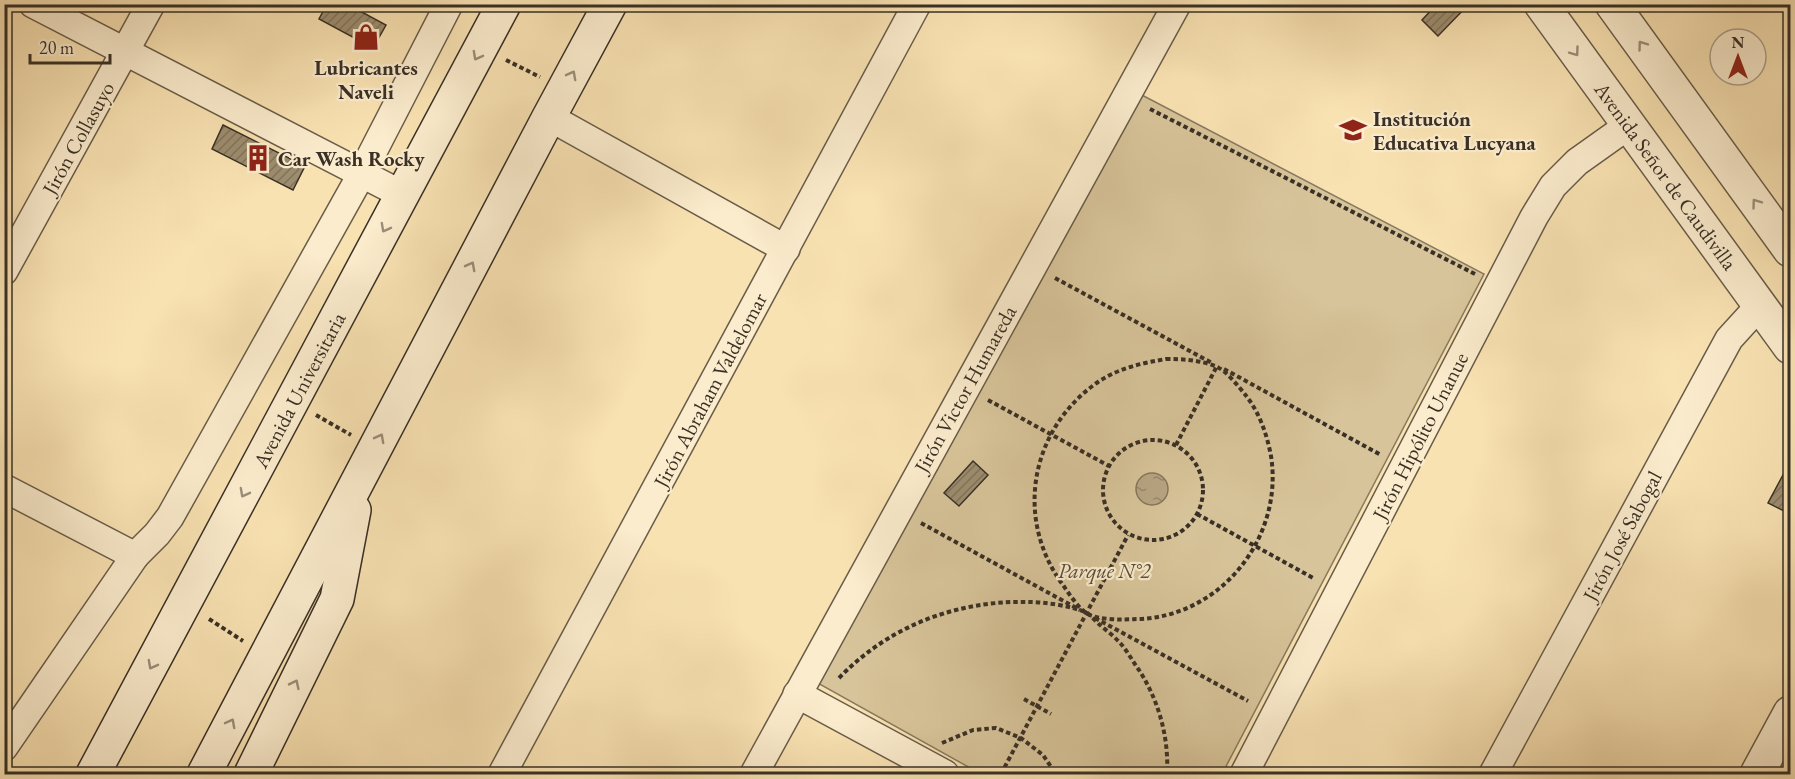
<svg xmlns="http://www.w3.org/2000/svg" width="1795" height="779" font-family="'EB Garamond',serif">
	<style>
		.park { fill: #d8c49a; stroke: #887a60; stroke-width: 1.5 }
		.water { fill: url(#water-ripples); stroke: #85765d; stroke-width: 1.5 }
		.building { fill: url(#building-hatch); stroke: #393026; stroke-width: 1.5 }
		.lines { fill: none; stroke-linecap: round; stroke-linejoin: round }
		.minor-casing { stroke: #695c49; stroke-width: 30 }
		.tertiary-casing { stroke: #695c49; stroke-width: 36 }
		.secondary-casing { stroke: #393026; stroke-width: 36 }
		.path { stroke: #393026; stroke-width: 4; stroke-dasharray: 4.5 3; stroke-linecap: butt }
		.minor { stroke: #fbeccd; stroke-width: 27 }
		.tertiary { stroke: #fbeccd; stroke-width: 33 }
		.secondary { stroke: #fbeccd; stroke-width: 33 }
		.oneway { stroke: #9a8e7a }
		.labels { text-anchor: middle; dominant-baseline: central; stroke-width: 4.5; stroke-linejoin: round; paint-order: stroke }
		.poi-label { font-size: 21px; font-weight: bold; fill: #393026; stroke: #fbeccd; text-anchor: start }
		.street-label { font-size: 21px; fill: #393026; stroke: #fbeccd }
		.park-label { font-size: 21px; font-style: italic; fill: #594e3d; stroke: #fbeccd }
	</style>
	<defs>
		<pattern id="water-ripples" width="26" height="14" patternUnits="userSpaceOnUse" patternTransform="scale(1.5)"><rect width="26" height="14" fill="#b8a582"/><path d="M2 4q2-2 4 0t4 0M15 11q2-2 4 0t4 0" fill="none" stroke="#97876a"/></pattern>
		<pattern id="building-hatch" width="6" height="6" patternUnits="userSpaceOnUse" patternTransform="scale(1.5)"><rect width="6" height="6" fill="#9d8d6f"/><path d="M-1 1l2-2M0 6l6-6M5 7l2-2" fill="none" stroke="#81745b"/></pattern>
	</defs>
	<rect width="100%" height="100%" fill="#f9e2b2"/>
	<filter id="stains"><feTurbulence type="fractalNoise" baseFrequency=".00333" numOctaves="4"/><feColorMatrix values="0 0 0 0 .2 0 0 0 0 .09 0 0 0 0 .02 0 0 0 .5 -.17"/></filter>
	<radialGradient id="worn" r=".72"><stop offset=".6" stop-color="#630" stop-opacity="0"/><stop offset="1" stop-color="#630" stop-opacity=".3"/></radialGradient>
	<!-- park -->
	<path class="park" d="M 1138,93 L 1484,274 L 1222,774 L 981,774 L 814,681 Z"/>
	<!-- water -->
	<circle class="water" cx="1152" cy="489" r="16"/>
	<!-- building -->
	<g class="building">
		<path d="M 327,4 L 347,4 L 386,25 L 373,48 L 319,19 Z"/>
		<path d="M 1437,4 L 1469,4 L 1438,36 L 1422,20 Z"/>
		<path d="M 223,125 L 305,166 L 293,190 L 212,149 Z"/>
		<path d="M 973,461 L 988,475 L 959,506 L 944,493 Z"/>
		<path d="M 1790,469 L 1790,514 L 1768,503 L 1784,473 Z"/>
	</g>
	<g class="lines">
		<defs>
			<g id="minor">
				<path d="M 33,4 L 403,195"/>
				<path d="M 549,117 L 786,249"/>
				<path d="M 4,271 L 151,4"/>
				<path d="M 4,488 L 135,556"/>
				<path d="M 797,694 L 945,774"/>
				<path d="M 4,747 L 135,556 L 157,534 L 170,517 L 361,175 L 449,4"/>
				<path d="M 502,774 L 917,4"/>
				<path d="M 754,774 L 1177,4"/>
				<path d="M 1244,774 L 1534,217 L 1553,186 L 1577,162 L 1629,125"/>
				<path d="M 1493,774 L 1729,339 L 1760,305"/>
			</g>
			<g id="tertiary">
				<path d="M 1541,4 L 1790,347"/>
				<path d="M 1612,4 L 1790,250"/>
				<path d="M 1757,774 L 1790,713"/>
			</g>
			<g id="secondary">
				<path d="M 93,774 L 504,4"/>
				<path d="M 204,774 L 549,117 L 610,4"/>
				<path d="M 251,774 L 337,599 L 354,510"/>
			</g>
		</defs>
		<!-- minor casing -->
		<use href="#minor" class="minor-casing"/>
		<!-- tertiary casing -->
		<use href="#tertiary" class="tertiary-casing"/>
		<!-- secondary casing -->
		<use href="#secondary" class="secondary-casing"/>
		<!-- path -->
		<g class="path">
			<path d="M 506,60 L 540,77"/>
			<path d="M 1150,109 L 1475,274"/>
			<path d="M 1055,278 L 1212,363"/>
			<path d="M 1166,359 C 1183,359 1200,360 1215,366 C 1226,370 1240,388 1247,397 C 1260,414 1267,435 1271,456 C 1284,538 1220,618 1136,619 C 1123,620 1096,620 1086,613 C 1078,607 1069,594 1063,585 C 1014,519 1030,429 1098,382 C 1119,368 1142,363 1166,359 Z"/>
			<path d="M 1224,369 L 1381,455"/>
			<path d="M 988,400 L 1109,466"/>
			<path d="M 316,415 L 351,435"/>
			<circle cx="1153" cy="490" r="50"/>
			<path d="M 1176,445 L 1217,366"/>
			<path d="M 1197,514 L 1315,579"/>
			<path d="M 921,523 L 1080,610"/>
			<path d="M 1095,618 L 1248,701"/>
			<path d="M 209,619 L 243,641"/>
			<path d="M 839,678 C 889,626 957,600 1029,602 C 1044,602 1073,606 1087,613 C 1092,616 1096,622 1100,625 C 1107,631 1115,637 1121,644 C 1128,652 1133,662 1139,670 C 1159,701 1169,738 1167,774"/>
			<path d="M 1024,699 L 1051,714"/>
			<path d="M 942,743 L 973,730 L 996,728 L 1021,738 L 1043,755 L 1056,774"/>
			<path d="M 1001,774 L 1128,535"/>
		</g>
		<!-- minor -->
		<use href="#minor" class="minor"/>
		<!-- tertiary -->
		<use href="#tertiary" class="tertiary"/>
		<!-- secondary -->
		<use href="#secondary" class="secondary"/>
	</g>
	<!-- one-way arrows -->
	<defs><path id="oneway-chevron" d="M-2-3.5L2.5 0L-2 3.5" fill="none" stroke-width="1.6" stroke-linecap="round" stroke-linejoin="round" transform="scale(1.5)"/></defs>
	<g class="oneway">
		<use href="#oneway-chevron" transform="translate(1642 45) rotate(-126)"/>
		<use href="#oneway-chevron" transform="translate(1575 52) rotate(54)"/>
		<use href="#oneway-chevron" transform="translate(477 56) rotate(118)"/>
		<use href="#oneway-chevron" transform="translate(572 75) rotate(-62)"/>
		<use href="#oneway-chevron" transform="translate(1756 203) rotate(-126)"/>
		<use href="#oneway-chevron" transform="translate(385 228) rotate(118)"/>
		<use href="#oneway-chevron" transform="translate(471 266) rotate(-62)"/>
		<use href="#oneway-chevron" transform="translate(380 438) rotate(-62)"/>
		<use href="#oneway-chevron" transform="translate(244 493) rotate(118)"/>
		<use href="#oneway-chevron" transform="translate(152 665) rotate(118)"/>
		<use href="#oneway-chevron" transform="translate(295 684) rotate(-64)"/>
		<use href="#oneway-chevron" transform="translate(231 723) rotate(-62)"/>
	</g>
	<!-- icons -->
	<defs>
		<symbol id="shop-bare" viewBox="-9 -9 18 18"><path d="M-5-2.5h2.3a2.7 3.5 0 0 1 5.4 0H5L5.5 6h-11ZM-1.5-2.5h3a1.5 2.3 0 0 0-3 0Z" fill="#8f2418" stroke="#fbeccd" stroke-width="2.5" paint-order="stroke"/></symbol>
		<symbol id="school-bare" viewBox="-9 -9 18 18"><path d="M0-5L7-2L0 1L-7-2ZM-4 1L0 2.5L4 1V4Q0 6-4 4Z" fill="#8f2418" stroke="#fbeccd" stroke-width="2.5" paint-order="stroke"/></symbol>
		<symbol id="building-bare" viewBox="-9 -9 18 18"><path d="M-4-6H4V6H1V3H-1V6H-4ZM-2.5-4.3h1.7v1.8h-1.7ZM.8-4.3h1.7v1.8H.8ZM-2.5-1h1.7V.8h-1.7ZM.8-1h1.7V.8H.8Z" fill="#8f2418" stroke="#fbeccd" stroke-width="2.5" paint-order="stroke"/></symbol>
	</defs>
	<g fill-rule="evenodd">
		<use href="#shop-bare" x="347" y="18" width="38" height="38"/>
		<use href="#school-bare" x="1334" y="111" width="38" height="38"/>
		<use href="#building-bare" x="239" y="139" width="38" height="38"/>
	</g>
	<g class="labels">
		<!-- poi labels -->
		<g class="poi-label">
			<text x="366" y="67" text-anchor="middle">Lubricantes<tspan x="366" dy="24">Naveli</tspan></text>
			<text x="1373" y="118">Institución<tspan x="1373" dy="24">Educativa Lucyana</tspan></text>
			<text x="278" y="158">Car Wash Rocky</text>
		</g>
		<!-- street labels -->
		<g class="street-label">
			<text transform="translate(78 138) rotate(-61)">Jirón Collasuyo</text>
			<text transform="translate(1666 176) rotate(54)">Avenida Señor de Caudivilla</text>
			<text transform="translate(965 389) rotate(-61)">Jirón Victor Humareda</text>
			<text transform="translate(299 390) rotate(-62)">Avenida Universitaria</text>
			<text transform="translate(710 390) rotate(-62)">Jirón Abraham Valdelomar</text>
			<text transform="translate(1420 436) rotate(-63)">Jirón Hipólito Unanue</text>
			<text transform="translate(1622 536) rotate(-62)">Jirón José Sabogal</text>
		</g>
		<!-- park labels -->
		<g class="park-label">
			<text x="1104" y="570">Parque N°2</text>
		</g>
	</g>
	<!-- margin -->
	<rect width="1795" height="779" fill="none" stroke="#f9e2b2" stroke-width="24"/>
	<rect x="6" y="6" width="1783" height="767" fill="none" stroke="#393026" stroke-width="3"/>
	<rect x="12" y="12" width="1771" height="755" fill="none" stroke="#393026" stroke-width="1.5"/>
	<!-- north arrow -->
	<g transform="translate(1738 57)"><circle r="28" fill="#fbeccd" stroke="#ada18a" stroke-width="1.5"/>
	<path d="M0-4.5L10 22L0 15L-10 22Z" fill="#8f2418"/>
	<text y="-9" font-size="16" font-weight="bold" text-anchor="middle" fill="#393026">N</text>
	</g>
	<!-- scale -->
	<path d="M30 54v9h80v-9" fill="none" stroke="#393026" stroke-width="3"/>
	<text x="39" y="54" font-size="18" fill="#393026" stroke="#fbeccd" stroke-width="4.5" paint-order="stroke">20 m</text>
	<rect width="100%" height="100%" filter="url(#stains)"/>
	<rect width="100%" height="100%" fill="url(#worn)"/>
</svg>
